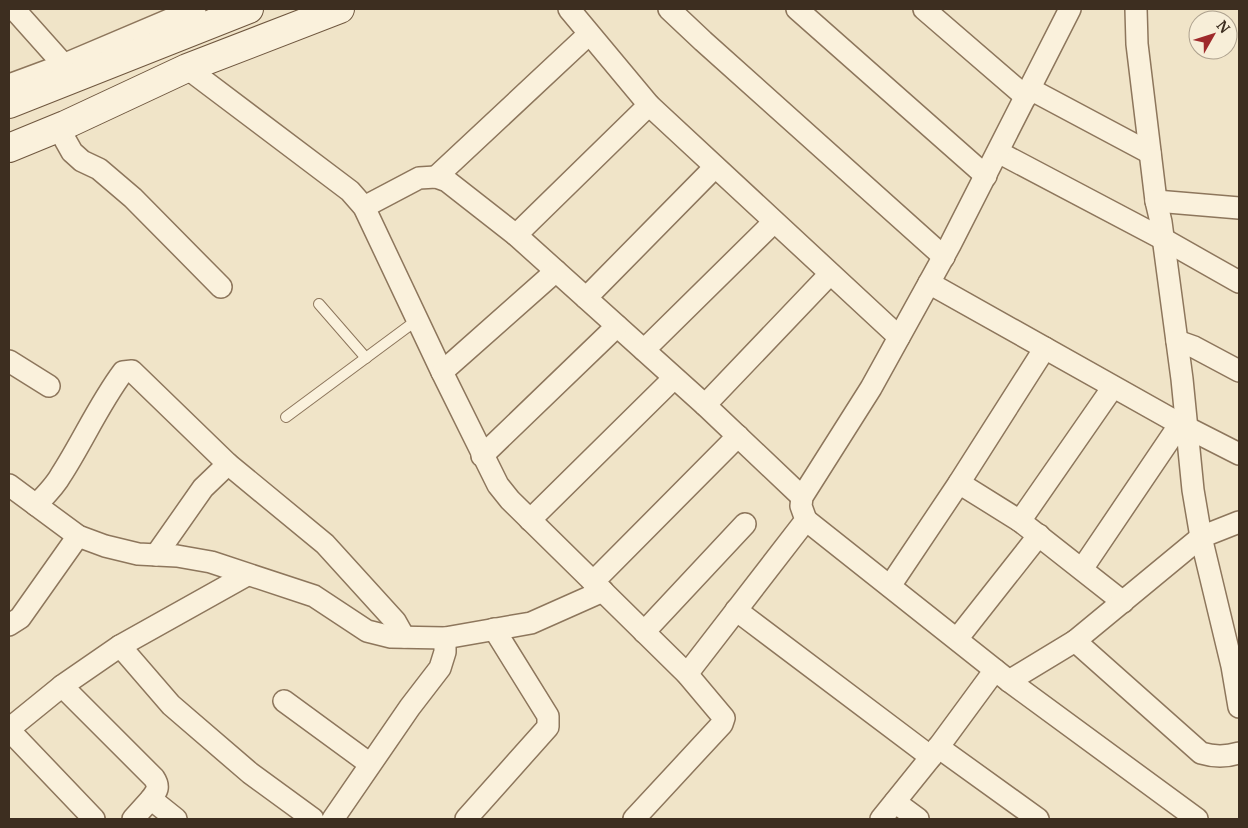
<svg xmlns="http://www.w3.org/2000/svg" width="1248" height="828" font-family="Merriweather,serif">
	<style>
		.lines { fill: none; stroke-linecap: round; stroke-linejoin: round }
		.service-casing { stroke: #8d765c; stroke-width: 12 }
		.minor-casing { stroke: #8d765c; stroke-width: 24 }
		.secondary-casing { stroke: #6f573f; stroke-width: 30 }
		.service { stroke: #faf1dc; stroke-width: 10 }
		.minor { stroke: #faf1dc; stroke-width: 21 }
		.secondary { stroke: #faf1dc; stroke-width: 28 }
	</style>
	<rect width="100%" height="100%" fill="#f0e4c8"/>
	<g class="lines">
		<defs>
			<g id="service">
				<path d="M 319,304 L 366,358"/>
				<path d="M 286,417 L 417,320"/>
			</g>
			<g id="minor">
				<path d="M 14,9 L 72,74"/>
				<path d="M 569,9 L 649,105 L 899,337"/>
				<path d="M 669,9 L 703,41 L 944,257"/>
				<path d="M 797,9 L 986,176"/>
				<path d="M 924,9 L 1026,97"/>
				<path d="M 1136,9 L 1137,44 L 1156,201 L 1161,222 L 1182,379 L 1193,490 L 1201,537 L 1232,666 L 1239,707"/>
				<path d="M 187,68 L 350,191 L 364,207 L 442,372 L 498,485 L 510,500 L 687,674 L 724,718 L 722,724 L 634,819"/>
				<path d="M 9,85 L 63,65 L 195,9"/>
				<path d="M 1030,89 L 1150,153"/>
				<path d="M 65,125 L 63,136 L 72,152 L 82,161 L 99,169 L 133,198 L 221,287"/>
				<path d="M 998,152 L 1163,239 L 1239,282"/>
				<path d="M 436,177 L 589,34"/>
				<path d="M 1156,201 L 1239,208"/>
				<path d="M 364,207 L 419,178 L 436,177 L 447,181 L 516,235 L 705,405 L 802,497"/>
				<path d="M 516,235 L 649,105"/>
				<path d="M 929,283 L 1180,424 L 1239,454"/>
				<path d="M 586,298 L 715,167"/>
				<path d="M 1177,341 L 1194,347 L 1239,371"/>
				<path d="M 644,350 L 774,222"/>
				<path d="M 9,361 L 49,386"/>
				<path d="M 442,372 L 556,271"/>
				<path d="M 705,405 L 830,274"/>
				<path d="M 482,456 L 617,326"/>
				<path d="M 959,483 L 1020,521 L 1123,602"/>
				<path d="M 9,485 L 78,536 L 105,546 L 138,554 L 177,556 L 211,562 L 314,596 L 367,631 L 391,637 L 445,638 L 531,623 L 603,591"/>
				<path d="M 36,505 C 45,496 55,486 61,475 C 83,441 99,404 123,372 L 132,371 L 228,464 L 325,544 L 395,621 L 404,637"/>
				<path d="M 530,520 L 674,378"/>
				<path d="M 806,520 L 1009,681 L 1197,819"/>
				<path d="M 1020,521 L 1113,387"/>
				<path d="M 156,555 L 203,488 L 228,464"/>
				<path d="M 1082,569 L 1180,424"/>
				<path d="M 593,582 L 738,436"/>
				<path d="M 890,586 L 959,483 L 1045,348"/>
				<path d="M 736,610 L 931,757"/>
				<path d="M 9,625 L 20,618 L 78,536"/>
				<path d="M 644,632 L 745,524"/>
				<path d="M 957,639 L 1039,535"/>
				<path d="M 1075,641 L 1201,753 C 1214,757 1226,757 1239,753"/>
				<path d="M 120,646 L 247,575"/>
				<path d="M 687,674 L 806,520 L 801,506 L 802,497 L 871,388 L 950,245 L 1070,9"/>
				<path d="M 1009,681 L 1075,641 L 1201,537 L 1239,522"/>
				<path d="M 62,686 L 154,778 C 160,787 157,791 151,799"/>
				<path d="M 284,701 L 370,764"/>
				<path d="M 9,729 L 62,686 L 120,646 L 171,705 L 250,773 L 313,819"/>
				<path d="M 9,730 L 94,819"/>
				<path d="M 938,747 L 1038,819"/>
				<path d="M 895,802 L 918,819"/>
				<path d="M 133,819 L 151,799 L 176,819"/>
				<path d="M 333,819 L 410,707 L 440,668 L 445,652 L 445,638"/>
				<path d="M 466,819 L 548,727 L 548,716 L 494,629"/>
				<path d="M 881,819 L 931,757 L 995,670"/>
			</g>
			<g id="secondary">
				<path d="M 9,104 L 249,9"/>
				<path d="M 9,148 L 65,125 L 187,68 L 340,9"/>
			</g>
		</defs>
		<!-- service casing -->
		<use href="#service" class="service-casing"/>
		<!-- minor casing -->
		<use href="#minor" class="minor-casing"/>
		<!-- secondary casing -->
		<use href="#secondary" class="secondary-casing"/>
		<!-- service -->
		<use href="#service" class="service"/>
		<!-- minor -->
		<use href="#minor" class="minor"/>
		<!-- secondary -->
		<use href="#secondary" class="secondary"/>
	</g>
	<!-- border -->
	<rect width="1248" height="828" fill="none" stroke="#3d2e20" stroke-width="20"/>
	<!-- north arrow -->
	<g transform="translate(1213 35) rotate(51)"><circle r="24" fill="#f7eed8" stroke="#ada18e"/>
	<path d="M0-4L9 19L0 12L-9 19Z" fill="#9e2a2b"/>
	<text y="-8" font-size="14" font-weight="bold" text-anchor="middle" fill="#3d2e20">N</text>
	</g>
</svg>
